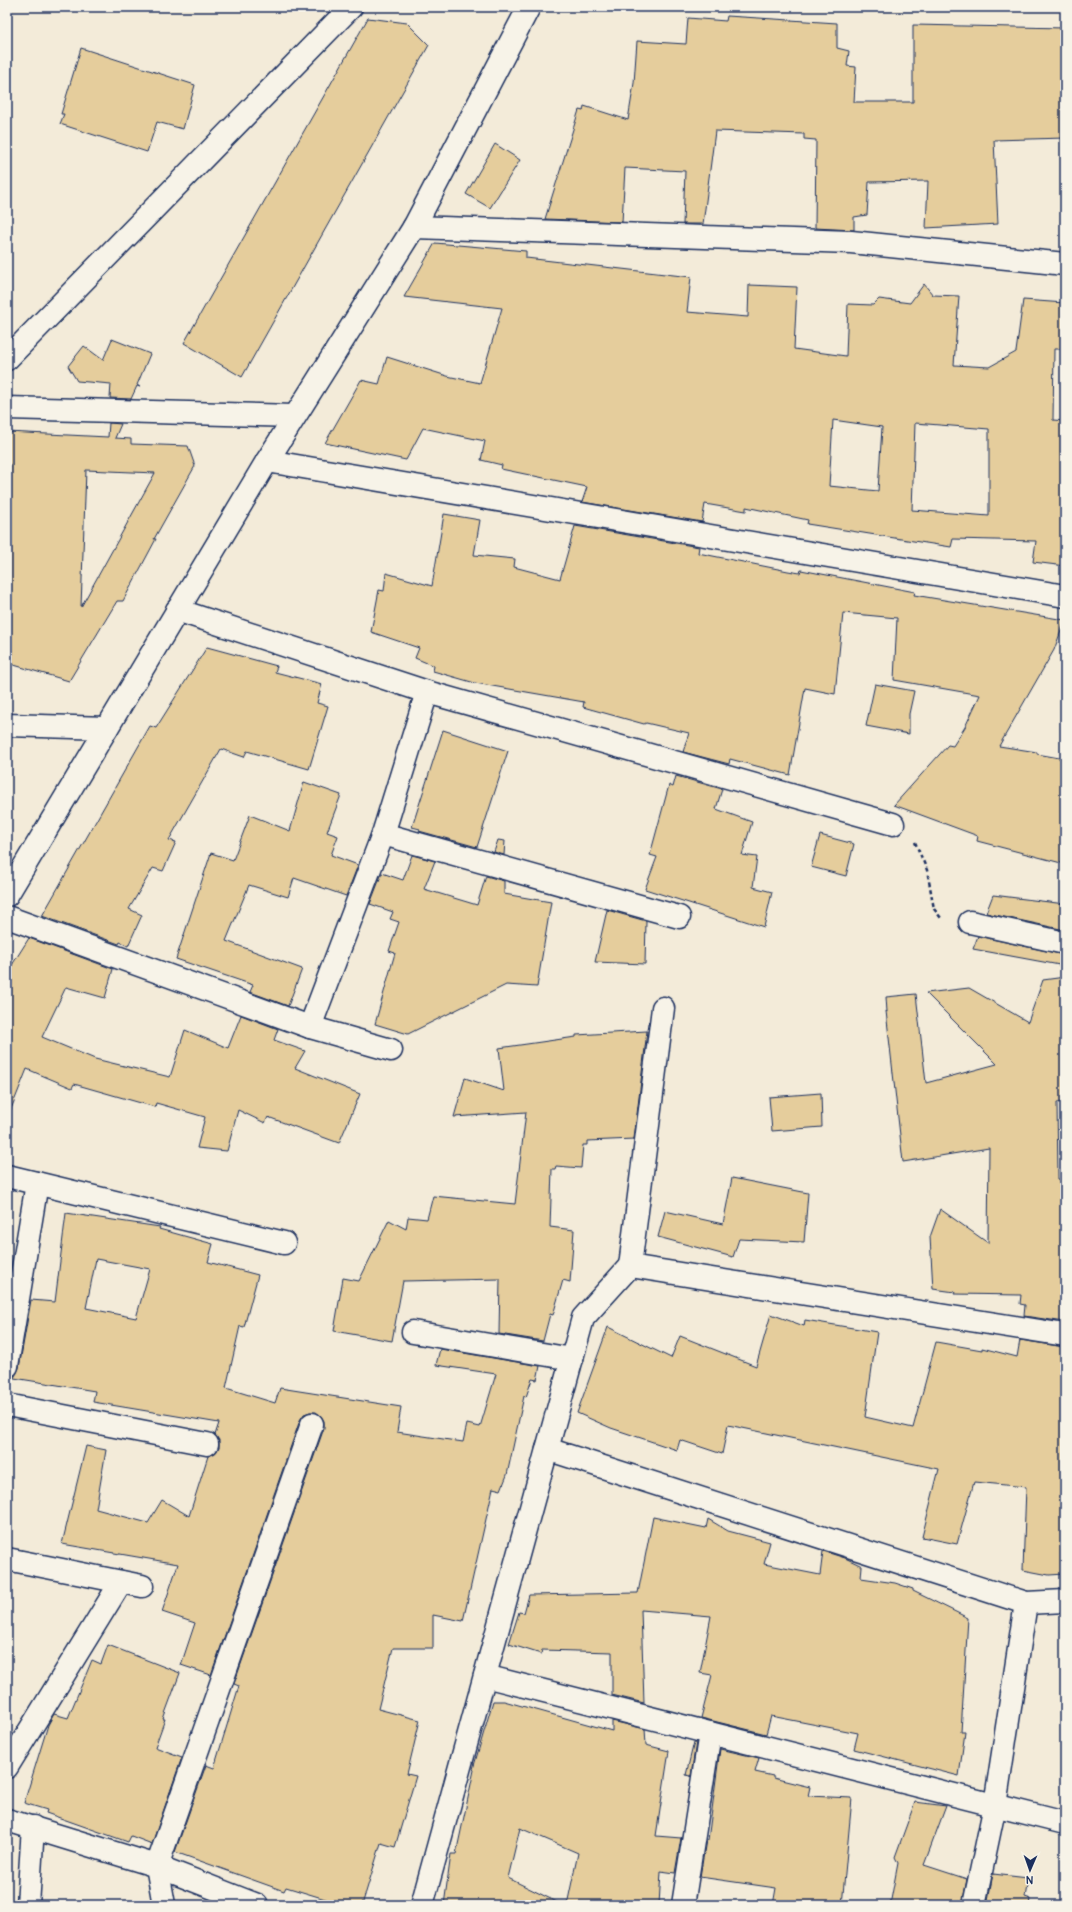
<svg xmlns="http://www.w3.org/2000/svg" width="1072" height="1912" font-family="Pangolin,sans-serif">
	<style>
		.building { fill: #e5cd9c; stroke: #1b2f5e; fill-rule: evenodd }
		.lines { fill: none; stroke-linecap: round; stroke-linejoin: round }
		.street-casing { stroke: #1b2f5e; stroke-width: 25 }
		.secondary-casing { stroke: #1b2f5e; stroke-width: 25 }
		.path { stroke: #1b2f5e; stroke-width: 2.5; stroke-dasharray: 4 3; stroke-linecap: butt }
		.street { stroke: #f7f3e8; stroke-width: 22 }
		.secondary { stroke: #f7f3e8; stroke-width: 22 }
	</style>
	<rect width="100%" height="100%" fill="#f3ebd9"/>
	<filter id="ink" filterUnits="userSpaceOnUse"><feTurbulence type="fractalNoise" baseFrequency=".025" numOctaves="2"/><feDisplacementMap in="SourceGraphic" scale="8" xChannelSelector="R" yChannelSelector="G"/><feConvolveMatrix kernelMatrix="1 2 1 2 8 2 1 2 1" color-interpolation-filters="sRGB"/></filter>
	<g filter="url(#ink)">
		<!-- building -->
		<g class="building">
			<path d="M 727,16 L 837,23 L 837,48 L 849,51 L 847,66 L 856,67 L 854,102 L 913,102 L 913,25 L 1065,28 L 1065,138 L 994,140 L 998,224 L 926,228 L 928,181 L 869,182 L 867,215 L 854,217 L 854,230 L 815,228 L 816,140 L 804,139 L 804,134 L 715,131 L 703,224 L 683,224 L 685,171 L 625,168 L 622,222 L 545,219 L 579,110 L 583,111 L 584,106 L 628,120 L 634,83 L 637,41 L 686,44 L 688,18 L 726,21 Z"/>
			<path d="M 368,18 L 407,23 L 429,45 L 242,377 L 184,343 Z"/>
			<path d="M 81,48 L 195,85 L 183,129 L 157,122 L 147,152 L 60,124 L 64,114 L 61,114 Z"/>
			<path d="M 495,144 L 520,160 L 490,208 L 466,194 Z"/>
			<path d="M 435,243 L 526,251 L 526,258 L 691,277 L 687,312 L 748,317 L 749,285 L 797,287 L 794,349 L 846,356 L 848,304 L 873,305 L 879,299 L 910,303 L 924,284 L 933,295 L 959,296 L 954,365 L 989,367 L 1016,352 L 1023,300 L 1065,303 L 1065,349 L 1054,349 L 1053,420 L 1065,421 L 1065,566 L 1033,562 L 1036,541 L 953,539 L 951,547 L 807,524 L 808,520 L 746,507 L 746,511 L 705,504 L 702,522 L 582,502 L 587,487 L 501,469 L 502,465 L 481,460 L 485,441 L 423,428 L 406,460 L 325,443 L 361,380 L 379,384 L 387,357 L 447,376 L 480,383 L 502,308 L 404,297 ZM 833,420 L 882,427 L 878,491 L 829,486 ZM 915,423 L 989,429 L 989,516 L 912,510 Z"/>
			<path d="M 112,339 L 150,354 L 137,385 L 140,387 L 137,386 L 131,399 L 110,398 L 111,384 L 77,381 L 68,366 L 84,346 L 103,360 Z"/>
			<path d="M 109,423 L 121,424 L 115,438 L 131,439 L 131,444 L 188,446 L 195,466 L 154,539 L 156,539 L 123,601 L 117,601 L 69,681 L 7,663 L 10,595 L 7,595 L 7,538 L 10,464 L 7,464 L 7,432 L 108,437 ZM 86,470 L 155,473 L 81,607 Z"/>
			<path d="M 444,514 L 480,520 L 474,555 L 515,559 L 514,567 L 560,579 L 575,526 L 699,547 L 698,553 L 788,571 L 800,573 L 801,570 L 915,592 L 914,595 L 1065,620 L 1054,650 L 999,746 L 1037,752 L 1037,754 L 1065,759 L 1065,864 L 977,841 L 978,836 L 894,805 L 948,745 L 953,746 L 965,727 L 980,695 L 894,680 L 897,618 L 843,613 L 835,694 L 805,688 L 790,775 L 730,759 L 729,764 L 683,752 L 689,733 L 646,723 L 644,724 L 583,707 L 584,702 L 475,683 L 433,671 L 434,666 L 415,658 L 419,648 L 371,632 L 379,590 L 384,591 L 386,573 L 432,586 Z"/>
			<path d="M 207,647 L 277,666 L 275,672 L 322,684 L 317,703 L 328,706 L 309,769 L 247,751 L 244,757 L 221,749 L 169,840 L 176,842 L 163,871 L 153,868 L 129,909 L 142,915 L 128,946 L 120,942 L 119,944 L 42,916 L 150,726 L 156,728 Z"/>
			<path d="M 875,684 L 914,691 L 909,714 L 909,734 L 866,726 Z"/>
			<path d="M 443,730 L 508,751 L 477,847 L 419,831 L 420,829 L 412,827 Z"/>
			<path d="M 676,776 L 722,789 L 716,809 L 752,822 L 742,855 L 757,857 L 753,887 L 772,892 L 764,927 L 645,889 L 657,857 L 650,855 L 669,785 L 673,787 Z"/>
			<path d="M 304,782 L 341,795 L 327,832 L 338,836 L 331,855 L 358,865 L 346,896 L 294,878 L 288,897 L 249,885 L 226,941 L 302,969 L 288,1006 L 250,992 L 253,985 L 176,959 L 211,853 L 233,860 L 250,815 L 290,831 Z"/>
			<path d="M 820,835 L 854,844 L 846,876 L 811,867 Z"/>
			<path d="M 498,840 L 505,841 L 504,855 L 494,852 Z"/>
			<path d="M 412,855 L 435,861 L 424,889 L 477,905 L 486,876 L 504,881 L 504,894 L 551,902 L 537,987 L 506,985 L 408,1034 L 375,1024 L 395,953 L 389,951 L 399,922 L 390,919 L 393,912 L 370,904 L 382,873 L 403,880 Z"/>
			<path d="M 993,895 L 1065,904 L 1065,930 L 986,913 Z"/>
			<path d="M 607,910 L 646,921 L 645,964 L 595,962 Z"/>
			<path d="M 978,936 L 1065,955 L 1065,966 L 973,949 Z"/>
			<path d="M 29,938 L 113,969 L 105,998 L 66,987 L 42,1037 L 95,1059 L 170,1077 L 185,1030 L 228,1048 L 241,1015 L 278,1029 L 274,1040 L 305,1051 L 295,1068 L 360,1094 L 339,1143 L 268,1117 L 265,1123 L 238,1110 L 227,1151 L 197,1148 L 205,1117 L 156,1103 L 155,1107 L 74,1084 L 72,1088 L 27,1069 L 9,1114 L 7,1114 L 7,973 Z"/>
			<path d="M 1065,977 L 1065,1102 L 1057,1103 L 1058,1179 L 1065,1180 L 1065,1322 L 1024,1316 L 1025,1305 L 1020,1304 L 1021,1295 L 954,1294 L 955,1292 L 933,1289 L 930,1237 L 940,1209 L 988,1243 L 989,1148 L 903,1162 L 886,1011 L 887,1012 L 886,997 L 916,994 L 926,1083 L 997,1064 L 926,993 L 969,988 L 1028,1022 L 1043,980 Z"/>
			<path d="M 647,1031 L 634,1139 L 587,1141 L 587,1145 L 583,1145 L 581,1168 L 556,1166 L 555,1169 L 552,1169 L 550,1227 L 574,1230 L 570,1282 L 563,1280 L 553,1315 L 550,1314 L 543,1341 L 499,1334 L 500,1279 L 403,1281 L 392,1341 L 334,1331 L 343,1278 L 359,1281 L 389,1220 L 406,1229 L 408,1217 L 427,1219 L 433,1196 L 515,1204 L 526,1112 L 454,1117 L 465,1078 L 504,1091 L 499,1048 L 576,1037 L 576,1035 Z"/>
			<path d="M 821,1093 L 822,1127 L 772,1131 L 769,1097 Z"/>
			<path d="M 732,1178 L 808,1193 L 804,1242 L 739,1239 L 733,1257 L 658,1237 L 665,1211 L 723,1224 Z"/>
			<path d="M 66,1213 L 160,1227 L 159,1229 L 213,1244 L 208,1262 L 258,1275 L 244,1327 L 240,1326 L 226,1388 L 275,1403 L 280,1388 L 401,1407 L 397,1432 L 463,1442 L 467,1424 L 480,1427 L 496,1374 L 436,1365 L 440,1349 L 540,1366 L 537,1380 L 532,1379 L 526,1397 L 524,1396 L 507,1475 L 501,1490 L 493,1488 L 463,1621 L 433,1615 L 433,1648 L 393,1648 L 378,1709 L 420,1720 L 407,1774 L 416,1776 L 395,1847 L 381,1843 L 362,1905 L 345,1905 L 286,1887 L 284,1891 L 175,1852 L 206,1765 L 214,1768 L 239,1686 L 234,1684 L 324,1428 L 324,1421 L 321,1416 L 316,1412 L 310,1412 L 304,1414 L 300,1420 L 211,1675 L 181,1665 L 195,1623 L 162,1612 L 178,1564 L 62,1544 L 86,1446 L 106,1450 L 96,1509 L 148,1523 L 162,1500 L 189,1516 L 208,1456 L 216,1452 L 219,1447 L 219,1440 L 215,1435 L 219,1423 L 93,1402 L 95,1391 L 14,1378 L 19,1368 L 31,1300 L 55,1302 ZM 96,1259 L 150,1269 L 136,1318 L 86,1308 Z"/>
			<path d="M 771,1314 L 804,1326 L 805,1320 L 877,1332 L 865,1417 L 913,1428 L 936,1342 L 982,1350 L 982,1348 L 1017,1357 L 1020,1340 L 1065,1347 L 1065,1574 L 1049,1575 L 1023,1570 L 1026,1487 L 974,1482 L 957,1544 L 922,1537 L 939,1469 L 728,1425 L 722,1454 L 680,1440 L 677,1450 L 611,1428 L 577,1413 L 608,1327 L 671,1358 L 680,1336 L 756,1366 Z"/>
			<path d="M 653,1517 L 706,1528 L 708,1519 L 728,1531 L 770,1542 L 764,1564 L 820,1575 L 823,1551 L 845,1558 L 862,1566 L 861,1578 L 895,1583 L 913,1589 L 913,1591 L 968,1618 L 961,1732 L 965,1732 L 959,1776 L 854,1749 L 858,1733 L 771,1716 L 766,1734 L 701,1718 L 712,1675 L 700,1673 L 711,1616 L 641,1610 L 644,1703 L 612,1695 L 612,1652 L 542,1650 L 541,1654 L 509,1644 L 519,1612 L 524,1613 L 529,1595 L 638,1593 Z"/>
			<path d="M 108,1645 L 180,1673 L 163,1719 L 165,1719 L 155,1747 L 182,1757 L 152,1844 L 131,1836 L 128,1842 L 46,1813 L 47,1810 L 24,1803 L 48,1725 L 54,1714 L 68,1718 L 92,1660 L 101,1664 Z"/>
			<path d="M 493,1701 L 504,1701 L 612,1731 L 612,1721 L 645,1729 L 646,1745 L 669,1751 L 656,1836 L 681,1838 L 675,1873 L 661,1871 L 659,1905 L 567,1905 L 578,1853 L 520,1828 L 508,1878 L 563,1905 L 444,1905 L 451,1854 L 456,1854 L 474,1770 L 473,1769 Z"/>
			<path d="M 694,1742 L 696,1742 L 691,1776 L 686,1775 Z"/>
			<path d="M 720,1749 L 759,1758 L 755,1772 L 773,1776 L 773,1778 L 810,1787 L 808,1796 L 852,1798 L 842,1905 L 773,1905 L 776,1888 L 700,1877 L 706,1840 L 708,1840 Z"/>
			<path d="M 915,1802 L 946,1806 L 924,1865 L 967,1879 L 962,1905 L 890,1905 L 898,1863 L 895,1857 Z"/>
			<path d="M 993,1874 L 1028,1878 L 1025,1897 L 1031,1899 L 1030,1905 L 987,1905 Z"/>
		</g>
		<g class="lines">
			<defs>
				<g id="street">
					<path d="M 414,227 L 851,242 L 1065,264"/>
					<path d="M 7,359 L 351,7"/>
					<path d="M 7,408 L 294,416"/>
					<path d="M 267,461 L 1065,596"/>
					<path d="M 177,610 L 427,692 L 893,824"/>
					<path d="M 7,725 L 107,728"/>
					<path d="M 383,834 L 679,917"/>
					<path d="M 7,917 L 310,1027 L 391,1050"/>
					<path d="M 970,922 L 1065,943"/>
					<path d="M 310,1027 L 383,834 L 427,692"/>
					<path d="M 7,1176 L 284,1243"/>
					<path d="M 630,1266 L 663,1008"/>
					<path d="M 413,1332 L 572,1359"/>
					<path d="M 7,1366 L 37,1183"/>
					<path d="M 7,1405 L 207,1444"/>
					<path d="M 547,1449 L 1026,1603 L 1065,1601"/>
					<path d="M 7,1559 L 142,1586"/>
					<path d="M 485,1676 L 1065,1823"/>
					<path d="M 7,1767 L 121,1582"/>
					<path d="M 7,1820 L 157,1866 L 257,1905"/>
					<path d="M 28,1905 L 33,1827"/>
					<path d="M 164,1905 L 157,1866 L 312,1424"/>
					<path d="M 422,1905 L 583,1318 L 630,1266 L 1065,1335"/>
					<path d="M 683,1905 L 710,1733"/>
					<path d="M 974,1905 L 995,1805 L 1026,1603"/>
				</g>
				<path id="secondary" d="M 7,895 L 267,461 L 414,227 L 529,7"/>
			</defs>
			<!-- street casing -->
			<use href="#street" class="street-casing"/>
			<!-- secondary casing -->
			<use href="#secondary" class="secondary-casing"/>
			<!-- path -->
			<path class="path" d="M 915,842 L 927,870 L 934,909 L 941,918"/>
			<!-- street -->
			<use href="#street" class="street"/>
			<!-- secondary -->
			<use href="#secondary" class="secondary"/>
		</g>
	</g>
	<!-- margin -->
	<rect width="1072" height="1912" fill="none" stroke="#f7f3e8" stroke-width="24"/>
	<rect x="12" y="12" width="1048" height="1888" fill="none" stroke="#1b2f5e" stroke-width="1.5" filter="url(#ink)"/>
	<!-- north arrow -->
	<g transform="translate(1030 1870) rotate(182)" stroke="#f7f3e8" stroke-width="3" paint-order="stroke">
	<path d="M0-3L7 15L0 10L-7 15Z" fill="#1b2f5e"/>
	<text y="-6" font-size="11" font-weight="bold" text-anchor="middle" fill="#1b2f5e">N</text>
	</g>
</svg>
